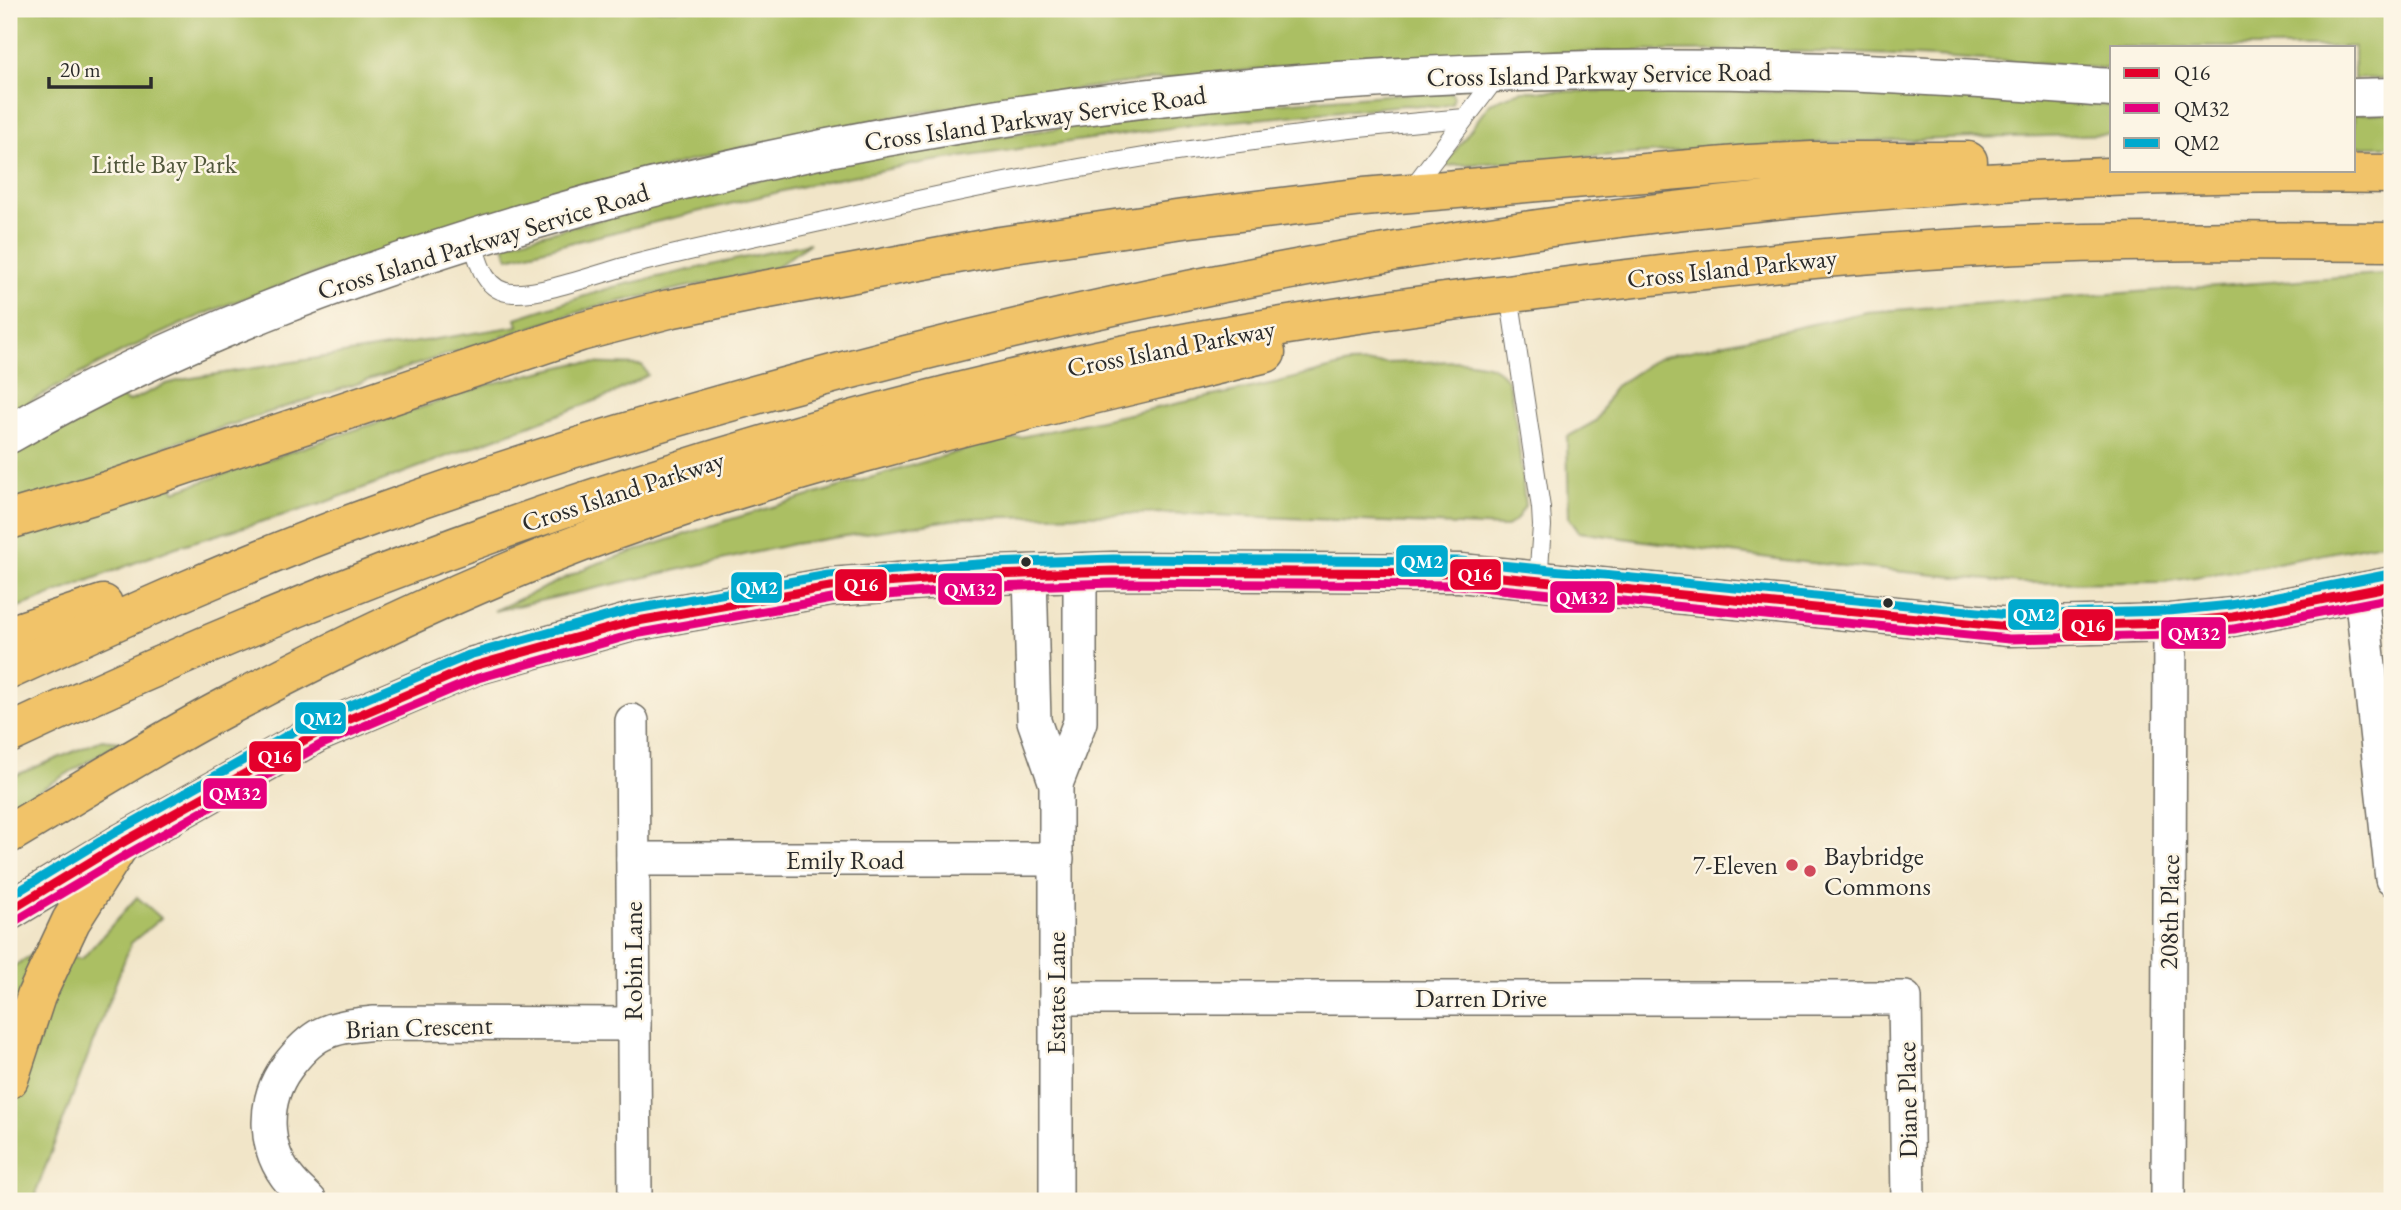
<svg xmlns="http://www.w3.org/2000/svg" width="2401" height="1210" font-family="'EB Garamond',serif">
	<style>
		.green { fill: #abbf63; stroke: #6b7547; stroke-width: 2 }
		.lines { fill: none; stroke-linecap: round; stroke-linejoin: round }
		.service-casing { stroke: #706c62; stroke-width: 20 }
		.minor-casing { stroke: #706c62; stroke-width: 36 }
		.tertiary-casing { stroke: #706c62; stroke-width: 41 }
		.motorway-casing { stroke: #706c62; stroke-width: 41 }
		.service { stroke: #fff; stroke-width: 18 }
		.minor { stroke: #fff; stroke-width: 33 }
		.tertiary { stroke: #fff; stroke-width: 38 }
		.motorway { stroke: #f1c369; stroke-width: 38 }
		.bus-1-casing { stroke: #fcf5e5; stroke-width: 14 }
		.bus-2-casing { stroke: #fcf5e5; stroke-width: 14 }
		.bus-3-casing { stroke: #fcf5e5; stroke-width: 14 }
		.bus-1 { stroke: #e4002b; stroke-width: 9 }
		.bus-2 { stroke: #e5007d; stroke-width: 9 }
		.bus-3 { stroke: #00a9ce; stroke-width: 9 }
		.bus-dot { fill: #2b2b2b; stroke: #fcf5e5; stroke-width: 2.5 }
		.poi-dot { fill: #d1495b; stroke: #fcf5e5; stroke-width: 2.5 }
		.labels { text-anchor: middle; dominant-baseline: central; stroke-width: 5; stroke-linejoin: round; paint-order: stroke }
		.street-label { font-size: 26px; fill: #2b2b2b; stroke: #fcf5e5 }
		.park-label { font-size: 26px; fill: #51573c; stroke: #fcf5e5 }
		.poi-label { font-size: 26px; fill: #2b2b2b; stroke: #fcf5e5; text-anchor: start }
		.line-badge { stroke: #fcf5e5; stroke-width: 2.5 }
		.badge-label { font-size: 19px; text-anchor: middle; font-weight: bold; fill: #fff }
	</style>
	<rect width="100%" height="100%" fill="#fcf5e5"/>
	<filter id="ink" filterUnits="userSpaceOnUse"><feTurbulence type="fractalNoise" baseFrequency=".0143" numOctaves="2"/><feDisplacementMap in="SourceGraphic" scale="14" xChannelSelector="R" yChannelSelector="G"/><feConvolveMatrix kernelMatrix="1 2 1 2 8 2 1 2 1" color-interpolation-filters="sRGB"/></filter>
	<filter id="wash" filterUnits="userSpaceOnUse"><feTurbulence type="fractalNoise" baseFrequency=".00686" numOctaves="4" result="noise"/><feDisplacementMap in="SourceGraphic" scale="28" xChannelSelector="R" yChannelSelector="G"/><feGaussianBlur stdDeviation="1.57" result="paint"/><feColorMatrix in="noise" values="0 0 0 0 0 0 0 0 0 0 0 0 0 0 0 0 0 1.4 0 .05"/><feComposite in="paint" operator="in"/></filter>
	<g filter="url(#wash)">
		<rect width="100%" height="100%" fill="#f1e5c8"/>
		<!-- green -->
		<g class="green">
			<path d="M 9,9 L 2392,9 L 2392,78 L 2354,79 L 2354,47 L 2112,47 L 2112,69 C 2011,62 1910,54 1809,52 C 1472,45 1135,67 804,134 C 712,152 622,180 532,207 C 431,236 331,266 232,303 C 155,333 80,372 9,414 Z"/>
			<path d="M 1450,90 L 1454,97 L 1452,104 L 1437,107 L 1406,105 L 1191,125 L 926,162 L 820,182 L 508,258 L 504,244 L 817,165 L 925,147 L 1187,110 Z"/>
			<path d="M 1521,91 L 1887,92 L 2112,106 L 2112,134 L 1807,143 L 1444,166 L 1490,103 Z"/>
			<path d="M 2392,113 L 2392,146 L 2354,146 L 2354,114 Z"/>
			<path d="M 810,243 L 775,268 L 594,307 L 162,447 L 175,491 L 490,384 L 577,363 L 642,365 L 648,375 L 608,396 L 318,505 L 176,547 L 9,611 L 9,453 L 117,393 L 128,402 L 166,384 L 186,379 L 518,326 L 516,318 L 613,287 Z"/>
			<path d="M 2392,273 L 2392,541 L 2257,567 L 2164,582 L 2019,583 L 1791,561 L 1579,532 L 1569,518 L 1567,437 L 1596,421 L 1613,388 L 1658,358 L 1867,312 Z"/>
			<path d="M 1461,361 C 1477,363 1495,363 1505,377 C 1516,393 1522,482 1525,506 L 1516,520 L 1505,527 L 1166,513 L 964,518 L 793,544 L 494,611 L 593,565 L 725,521 L 974,447 L 1279,382 L 1348,364 Z"/>
			<path d="M 102,740 L 121,742 L 9,808 L 9,778 Z"/>
			<path d="M 137,897 L 161,918 L 131,943 L 37,1189 L 36,1201 L 9,1201 L 9,1118 L 68,957 L 82,959 Z"/>
			<path d="M 40,950 L 9,1032 L 9,969 Z"/>
		</g>
	</g>
	<g filter="url(#ink)">
		<g class="lines">
			<defs>
				<g id="service">
					<path d="M 1410,191 L 1499,74"/>
					<path d="M 472,239 C 478,261 484,292 513,293 C 541,295 601,273 631,265 C 701,247 772,233 843,217 C 1047,169 1256,135 1465,118"/>
					<path d="M 1509,294 L 1541,508 L 1542,526 L 1538,582"/>
				</g>
				<g id="minor">
					<path d="M 1030,574 L 1034,721 L 1056,784 L 1056,1201"/>
					<path d="M 2361,592 L 2392,879"/>
					<path d="M 632,721 L 635,1201"/>
					<path d="M 1056,784 L 1080,722 L 1080,573"/>
					<path d="M 633,859 L 1057,859"/>
					<path d="M 1056,998 L 1905,998 L 1908,1201"/>
					<path d="M 310,1201 C 304,1195 297,1189 291,1182 C 263,1150 262,1101 287,1067 C 296,1055 308,1041 322,1034 C 338,1026 357,1025 375,1023 L 634,1024"/>
					<path d="M 2168,1201 L 2170,623"/>
				</g>
				<g id="tertiary">
					<path d="M 2354,98 L 2392,97"/>
					<path d="M 9,434 C 173,340 349,275 530,221 C 949,98 1395,59 1830,72 C 1924,74 2018,82 2112,88"/>
					<path d="M 9,911 L 120,844 L 317,733 L 474,666 L 632,622 L 830,587 L 993,575 L 1113,571 L 1460,573 L 2009,627 L 2170,623 L 2233,617 L 2392,586"/>
				</g>
				<g id="motorway">
					<path d="M 9,520 L 110,490 L 580,332 L 669,309 L 758,291 L 1000,246 L 1183,219 L 1364,197 L 1749,164 L 1812,161 L 1968,161"/>
					<path d="M 9,635 L 103,604"/>
					<path d="M 9,670 C 128,615 248,561 372,516 C 507,467 645,425 784,387 C 1307,244 1849,164 2392,174"/>
					<path d="M 9,734 C 343,576 695,450 1056,369 C 1204,336 1355,313 1506,294 C 1669,273 1833,254 1997,246 C 2129,240 2261,241 2392,242"/>
					<path d="M 9,834 C 81,791 152,746 226,707 C 350,641 478,580 610,532 C 823,455 1046,407 1266,353"/>
					<path d="M 9,1079 L 36,996 L 71,921 L 120,844"/>
				</g>
			</defs>
			<!-- service casing -->
			<use href="#service" class="service-casing"/>
			<!-- minor casing -->
			<use href="#minor" class="minor-casing"/>
			<!-- tertiary casing -->
			<use href="#tertiary" class="tertiary-casing"/>
			<!-- motorway casing -->
			<use href="#motorway" class="motorway-casing"/>
			<!-- service -->
			<use href="#service" class="service"/>
			<!-- minor -->
			<use href="#minor" class="minor"/>
			<!-- tertiary -->
			<use href="#tertiary" class="tertiary"/>
			<!-- motorway -->
			<use href="#motorway" class="motorway"/>
			<defs>
				<path id="bus-1" d="M 9,911 L 120,844 L 317,733 L 474,666 L 632,622 L 830,587 L 993,575 L 1113,571 L 1460,573 L 2009,627 L 2170,623 L 2233,617 L 2392,586"/>
				<path id="bus-2" d="M 15,921 L 126,855 L 322,744 L 478,678 L 635,634 L 832,599 L 994,587 L 1113,583 L 1459,585 L 2009,639 L 2170,635 L 2234,629 L 2392,598"/>
				<path id="bus-3" d="M 9,897 L 114,833 L 311,722 L 469,655 L 630,610 L 828,575 L 992,563 L 1113,559 L 1460,561 L 2009,615 L 2169,611 L 2231,605 L 2390,574"/>
			</defs>
			<!-- bus-1 casing -->
			<use href="#bus-1" class="bus-1-casing"/>
			<!-- bus-2 casing -->
			<use href="#bus-2" class="bus-2-casing"/>
			<!-- bus-3 casing -->
			<use href="#bus-3" class="bus-3-casing"/>
			<!-- bus-1 -->
			<use href="#bus-1" class="bus-1"/>
			<!-- bus-2 -->
			<use href="#bus-2" class="bus-2"/>
			<!-- bus-3 -->
			<use href="#bus-3" class="bus-3"/>
		</g>
	</g>
	<!-- markers -->
	<g class="bus-dot">
		<circle cx="1026" cy="562" r="6"/>
		<circle cx="1888" cy="603" r="6"/>
	</g>
	<g class="poi-dot">
		<circle cx="1792" cy="865" r="7"/>
		<circle cx="1810" cy="871" r="7"/>
	</g>
	<g class="labels">
		<!-- street labels -->
		<g class="street-label">
			<text transform="translate(1599 74) rotate(-1)">Cross Island Parkway Service Road</text>
			<text transform="translate(1035 118) rotate(-8)">Cross Island Parkway Service Road</text>
			<text transform="translate(483 241) rotate(-17)">Cross Island Parkway Service Road</text>
			<text transform="translate(1732 268) rotate(-6)">Cross Island Parkway</text>
			<text transform="translate(1171 348) rotate(-11)">Cross Island Parkway</text>
			<text transform="translate(623 491) rotate(-18)">Cross Island Parkway</text>
			<text x="845" y="860">Emily Road</text>
			<text transform="translate(2169 912) rotate(-89)">208th Place</text>
			<text transform="translate(633 961) rotate(-90)">Robin Lane</text>
			<text transform="translate(1056 993) rotate(-90)">Estates Lane</text>
			<text x="1481" y="998">Darren Drive</text>
			<text transform="translate(419 1027) rotate(-2)">Brian Crescent</text>
			<text transform="translate(1907 1100) rotate(-91)">Diane Place</text>
		</g>
		<!-- park labels -->
		<g class="park-label">
			<text x="164" y="164">Little Bay Park</text>
		</g>
		<!-- poi labels -->
		<g class="poi-label">
			<text x="1824" y="856">Baybridge<tspan x="1824" dy="30">Commons</tspan></text>
			<text x="1778" y="865" text-anchor="end">7-Eleven</text>
		</g>
	</g>
	<g class="line-badge">
		<rect x="1395" y="544" width="54" height="34" rx="7" fill="#00a9ce"/>
		<rect x="1449" y="558" width="53" height="33" rx="7" fill="#e4002b"/>
		<rect x="834" y="568" width="54" height="34" rx="7" fill="#e4002b"/>
		<rect x="730" y="571" width="53" height="33" rx="7" fill="#00a9ce"/>
		<rect x="937" y="572" width="66" height="34" rx="7" fill="#e5007d"/>
		<rect x="1549" y="580" width="67" height="34" rx="7" fill="#e5007d"/>
		<rect x="2007" y="598" width="53" height="33" rx="7" fill="#00a9ce"/>
		<rect x="2061" y="608" width="53" height="34" rx="7" fill="#e4002b"/>
		<rect x="2160" y="616" width="67" height="34" rx="7" fill="#e5007d"/>
		<rect x="294" y="701" width="53" height="34" rx="7" fill="#00a9ce"/>
		<rect x="248" y="740" width="54" height="33" rx="7" fill="#e4002b"/>
		<rect x="202" y="777" width="66" height="33" rx="7" fill="#e5007d"/>
	</g>
	<g class="badge-label">
		<text x="1422" y="568">QM2</text>
		<text x="1475" y="581">Q16</text>
		<text x="861" y="591">Q16</text>
		<text x="757" y="594">QM2</text>
		<text x="970" y="596">QM32</text>
		<text x="1582" y="604">QM32</text>
		<text x="2034" y="621">QM2</text>
		<text x="2088" y="632">Q16</text>
		<text x="2194" y="640">QM32</text>
		<text x="321" y="725">QM2</text>
		<text x="275" y="763">Q16</text>
		<text x="235" y="800">QM32</text>
	</g>
	<!-- margin -->
	<rect width="2401" height="1210" fill="none" stroke="#fcf5e5" stroke-width="35"/>
	<!-- legend -->
	<rect x="2110" y="46" width="245" height="126" fill="#fcf5e5" stroke="#a8a49b" stroke-width="2"/>
	<rect x="2124" y="68" width="35" height="10" fill="#e4002b" stroke="#a8a49b" stroke-width="2"/>
	<text x="2174" y="80" font-size="21" fill="#2b2b2b">Q16</text>
	<rect x="2124" y="103" width="35" height="10" fill="#e5007d" stroke="#a8a49b" stroke-width="2"/>
	<text x="2174" y="116" font-size="21" fill="#2b2b2b">QM32</text>
	<rect x="2124" y="138" width="35" height="10" fill="#00a9ce" stroke="#a8a49b" stroke-width="2"/>
	<text x="2174" y="150" font-size="21" fill="#2b2b2b">QM2</text>
	<!-- scale -->
	<path d="M49 77v10h102v-10" fill="none" stroke="#2b2b2b" stroke-width="3.5"/>
	<text x="60" y="77" font-size="21" fill="#2b2b2b" stroke="#fcf5e5" stroke-width="5" paint-order="stroke">20 m</text>
</svg>
